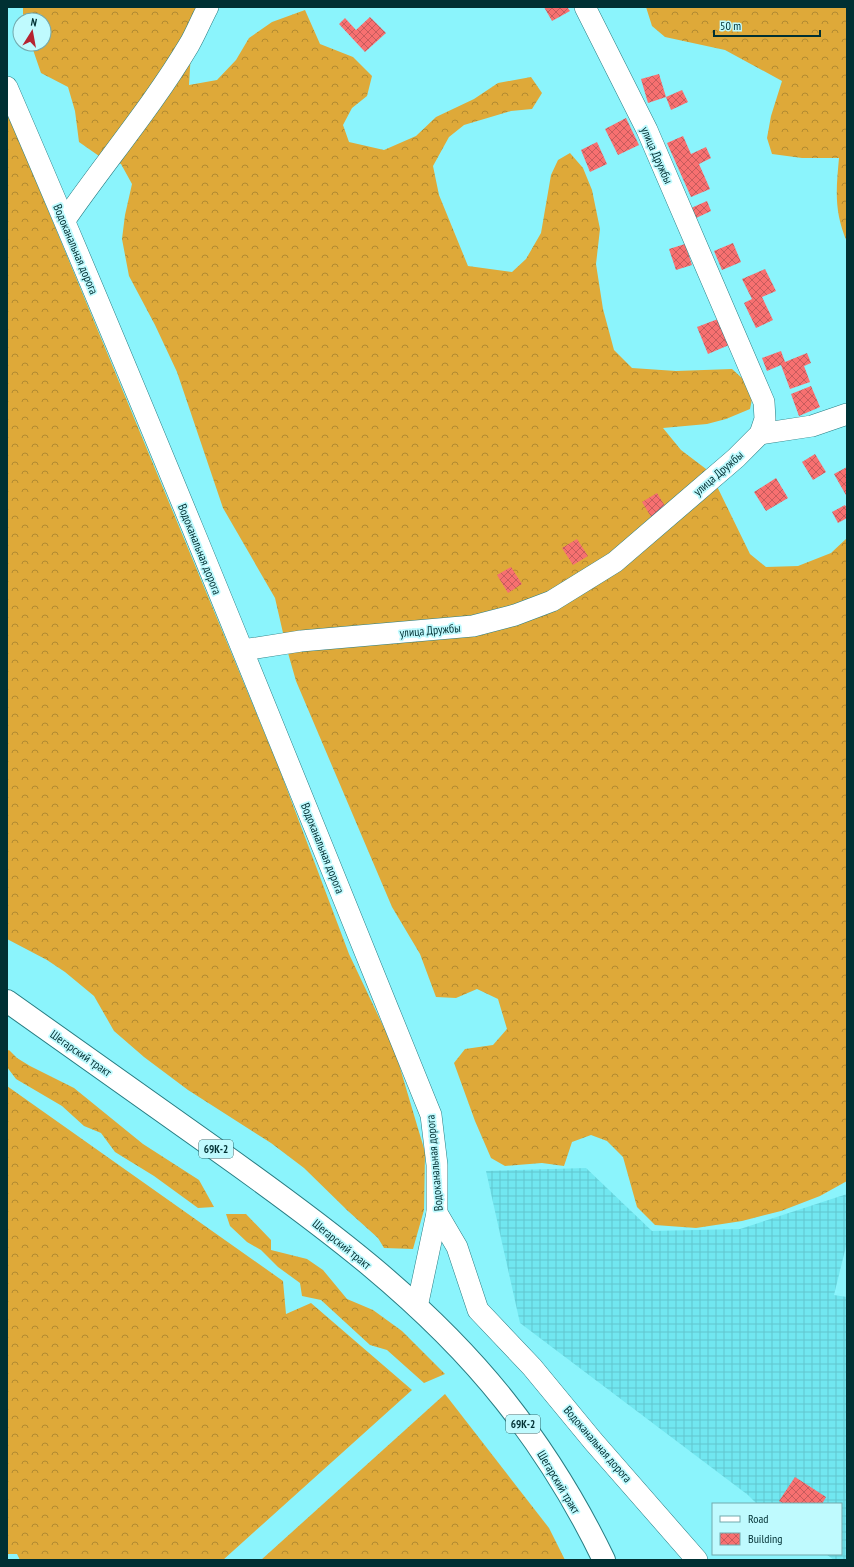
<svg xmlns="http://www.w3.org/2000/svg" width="854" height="1567" font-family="'PT Sans Narrow',sans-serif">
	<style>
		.industrial { fill: url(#industrial-grid) }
		.forest { fill: url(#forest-crowns) }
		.building { fill: url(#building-cross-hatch) }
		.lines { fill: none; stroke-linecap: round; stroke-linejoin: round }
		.minor-casing { stroke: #287c82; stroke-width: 22 }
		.major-casing { stroke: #287c82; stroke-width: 24 }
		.minor { stroke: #fff; stroke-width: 21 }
		.major { stroke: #fff; stroke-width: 22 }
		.labels { text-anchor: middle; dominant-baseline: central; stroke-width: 3.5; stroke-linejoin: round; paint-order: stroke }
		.shield { fill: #bffafe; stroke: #396d70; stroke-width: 1 }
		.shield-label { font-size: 11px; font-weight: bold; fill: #003033 }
		.street-label { font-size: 12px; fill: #003033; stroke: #bffafe }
	</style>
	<defs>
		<pattern id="industrial-grid" width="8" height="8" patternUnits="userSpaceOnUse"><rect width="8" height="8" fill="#71e7f0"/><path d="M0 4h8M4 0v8" fill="none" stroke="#60c6ce"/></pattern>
		<pattern id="forest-crowns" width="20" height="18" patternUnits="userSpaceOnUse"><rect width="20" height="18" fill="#dea939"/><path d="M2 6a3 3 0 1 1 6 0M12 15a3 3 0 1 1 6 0" fill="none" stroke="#b28a31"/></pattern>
		<pattern id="building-cross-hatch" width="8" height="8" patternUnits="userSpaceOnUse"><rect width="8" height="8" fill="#f77070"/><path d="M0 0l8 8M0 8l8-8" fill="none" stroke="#c65c5d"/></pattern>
	</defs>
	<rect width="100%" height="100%" fill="#8bf4fc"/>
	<!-- industrial -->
	<path class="industrial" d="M 586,1168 L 652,1231 L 740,1229 L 847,1194 L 847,1242 L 834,1295 L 847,1297 L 847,1560 L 834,1560 L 826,1554 L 841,1554 L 841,1504 L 757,1504 L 748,1495 L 520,1323 L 486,1171 Z"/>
	<!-- forest -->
	<g class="forest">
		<path d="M 23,7 L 212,7 L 191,52 L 189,85 L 217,80 L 236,60 L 249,38 L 272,22 L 305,10 L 320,44 L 353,57 L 372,76 L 367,96 L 352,108 L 343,125 L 349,142 L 384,150 L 416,136 L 436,117 L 474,99 L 498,83 L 531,77 L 542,93 L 532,109 L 511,111 L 464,125 L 449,137 L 433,166 L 439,195 L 468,266 L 512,272 L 526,259 L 541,233 L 551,175 L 558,160 L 570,153 L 583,168 L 592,190 L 600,229 L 596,264 L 603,309 L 614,350 L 632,368 L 676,371 L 732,369 L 754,389 L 750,409 L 726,419 L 707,424 L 663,428 L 681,450 L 710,472 L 750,554 L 766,567 L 798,566 L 831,553 L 847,538 L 847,1181 L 820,1196 L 781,1211 L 742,1221 L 696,1228 L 655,1225 L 637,1207 L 623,1157 L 607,1141 L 591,1135 L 572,1142 L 564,1166 L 542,1163 L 505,1166 L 491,1158 L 475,1121 L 454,1063 L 465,1049 L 493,1045 L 507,1029 L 498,999 L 477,989 L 456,998 L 436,997 L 420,954 L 392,907 L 296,681 L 286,646 L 275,598 L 223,508 L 177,372 L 155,325 L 129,276 L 122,239 L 125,215 L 132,184 L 121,164 L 99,156 L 79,142 L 75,111 L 68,87 L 41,73 L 31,44 L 44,44 L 44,20 L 23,20 Z"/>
		<path d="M 646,7 L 847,7 L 847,242 C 834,211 836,191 839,158 L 802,158 L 772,154 L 767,138 L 771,116 L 782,81 L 725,50 L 665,37 L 652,26 Z"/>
		<path d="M 7,111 L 279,768 L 349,954 L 395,1051 L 425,1152 L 424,1210 L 413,1249 L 384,1248 L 378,1238 L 348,1211 L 304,1168 L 271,1143 L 188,1090 L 144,1057 L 114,1031 L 94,996 L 65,972 L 47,960 L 7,939 Z"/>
		<path d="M 9,1050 L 17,1058 L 30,1066 L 74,1088 L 143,1144 L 199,1180 L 214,1207 L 198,1208 L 154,1176 L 115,1152 L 101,1133 L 84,1126 L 62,1106 L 16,1079 L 7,1067 L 7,1051 Z"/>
		<path d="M 7,1086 L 283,1281 L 286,1314 L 311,1303 L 412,1390 L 223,1560 L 20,1560 L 17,1554 L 7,1554 Z"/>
		<path d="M 226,1214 L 246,1214 L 271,1240 L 271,1250 L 307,1259 L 323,1270 L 347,1299 L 373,1310 L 402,1331 L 445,1374 L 424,1383 L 387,1350 L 370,1345 L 321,1300 L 302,1296 L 300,1283 L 278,1267 L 261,1250 L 247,1242 L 230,1226 Z"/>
		<path d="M 445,1394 L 549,1528 L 565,1560 L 261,1560 Z"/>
	</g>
	<!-- building -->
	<g class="building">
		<path d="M 544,7 L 567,7 L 570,11 L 552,21 Z"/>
		<path d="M 370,17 L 386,33 L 365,52 L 339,24 L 345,18 L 356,30 Z"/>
		<path d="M 659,74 L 666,97 L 648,103 L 641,79 Z"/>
		<path d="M 682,90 L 688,102 L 671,110 L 666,97 Z"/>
		<path d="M 626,118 L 639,145 L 618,155 L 605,129 Z"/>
		<path d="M 683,136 L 691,154 L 706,147 L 711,158 L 699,164 L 710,189 L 691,197 L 667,143 Z"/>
		<path d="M 597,142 L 607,164 L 590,172 L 581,150 Z"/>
		<path d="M 707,201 L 711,211 L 694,219 L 689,209 Z"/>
		<path d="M 733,243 L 741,262 L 722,270 L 714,251 Z"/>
		<path d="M 685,244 L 692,265 L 676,270 L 669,249 Z"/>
		<path d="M 765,269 L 776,291 L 762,297 L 773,320 L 756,328 L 744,303 L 752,299 L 742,279 Z"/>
		<path d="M 718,319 L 729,345 L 708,354 L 697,327 Z"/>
		<path d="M 781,351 L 785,362 L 807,353 L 811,363 L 804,366 L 810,382 L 790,389 L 781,365 L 767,371 L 762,358 Z"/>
		<path d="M 811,386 L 820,407 L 799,416 L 791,394 Z"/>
		<path d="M 815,454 L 826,472 L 813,480 L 802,462 Z"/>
		<path d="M 847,467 L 847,497 L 834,474 Z"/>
		<path d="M 776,478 L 788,498 L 766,511 L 754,492 Z"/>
		<path d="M 657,493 L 668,511 L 653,520 L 642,502 Z"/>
		<path d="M 845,505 L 847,509 L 847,518 L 838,523 L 832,512 Z"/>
		<path d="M 577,539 L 588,556 L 573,565 L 562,548 Z"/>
		<path d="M 511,567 L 522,584 L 508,593 L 497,575 Z"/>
		<path d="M 795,1477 L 826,1497 L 822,1504 L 784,1504 L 779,1501 Z"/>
	</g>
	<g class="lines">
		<defs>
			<g id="minor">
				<path d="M 7,87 C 154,427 292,772 431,1115 L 437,1165 L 437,1213 L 457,1247 L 478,1310 L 532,1367 L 593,1441 L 697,1560"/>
				<path d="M 65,220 C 105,162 152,107 189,45 C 196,33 201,20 208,7"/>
				<path d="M 760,434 L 812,426 L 847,414"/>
				<path d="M 243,650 L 301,641 L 473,626 L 515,615 L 552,601 L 615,562 L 736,458 L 760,434 L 765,419 L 764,402 L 647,130 L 585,7"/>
				<path d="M 417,1307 L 437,1213"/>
			</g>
			<path id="major" d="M 7,1001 C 77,1051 147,1101 217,1150 C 321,1224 426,1301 505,1401 C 542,1448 578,1506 604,1560"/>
		</defs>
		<!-- minor casing -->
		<use href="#minor" class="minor-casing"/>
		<!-- major casing -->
		<use href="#major" class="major-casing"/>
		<!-- minor -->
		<use href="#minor" class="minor"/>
		<!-- major -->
		<use href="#major" class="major"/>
	</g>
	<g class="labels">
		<!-- shield labels -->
		<g class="shield">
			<rect x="199" y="1140" width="34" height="18" rx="3"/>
			<rect x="506" y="1415" width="34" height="18" rx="3"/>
		</g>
		<g class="shield-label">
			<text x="216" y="1149">69К-2</text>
			<text x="523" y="1424">69К-2</text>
		</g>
		<!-- street labels -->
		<g class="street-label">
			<text transform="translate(657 155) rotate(66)">улица Дружбы</text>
			<text transform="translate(76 249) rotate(67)">Водоканальная дорога</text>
			<text transform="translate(718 473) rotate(-41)">улица Дружбы</text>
			<text transform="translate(200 549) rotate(68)">Водоканальная дорога</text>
			<text transform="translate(430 630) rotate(-5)">улица Дружбы</text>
			<text transform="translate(323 848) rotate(68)">Водоканальная дорога</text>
			<text transform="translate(81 1053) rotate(35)">Шегарский тракт</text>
			<text transform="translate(434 1163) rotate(-95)">Водоканальная дорога</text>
			<text transform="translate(342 1244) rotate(39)">Шегарский тракт</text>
			<text transform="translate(598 1444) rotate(49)">Водоканальная дорога</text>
			<text transform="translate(559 1482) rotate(59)">Шегарский тракт</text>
		</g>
	</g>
	<!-- border -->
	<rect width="854" height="1567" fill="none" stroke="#003033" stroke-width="16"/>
	<!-- legend -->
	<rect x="712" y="1503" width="130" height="52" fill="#bffafe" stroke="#73a9ad"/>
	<rect x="720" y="1516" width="20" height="6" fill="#ffffff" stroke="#73a9ad"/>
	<text x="748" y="1523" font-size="12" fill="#003033">Road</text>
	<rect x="720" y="1533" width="20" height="12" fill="url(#building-cross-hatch)" stroke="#73a9ad"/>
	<text x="748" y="1543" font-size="12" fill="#003033">Building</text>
	<!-- north arrow -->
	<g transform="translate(32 32) rotate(11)"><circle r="19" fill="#bffafe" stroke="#73a9ad"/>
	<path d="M0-3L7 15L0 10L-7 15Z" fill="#b52331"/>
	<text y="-6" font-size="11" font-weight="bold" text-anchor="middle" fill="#003033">N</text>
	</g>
	<!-- scale -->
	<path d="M714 30v6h106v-6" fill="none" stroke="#003033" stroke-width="2"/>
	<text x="720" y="30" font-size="12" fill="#003033" stroke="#bffafe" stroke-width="3" paint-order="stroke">50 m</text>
</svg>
